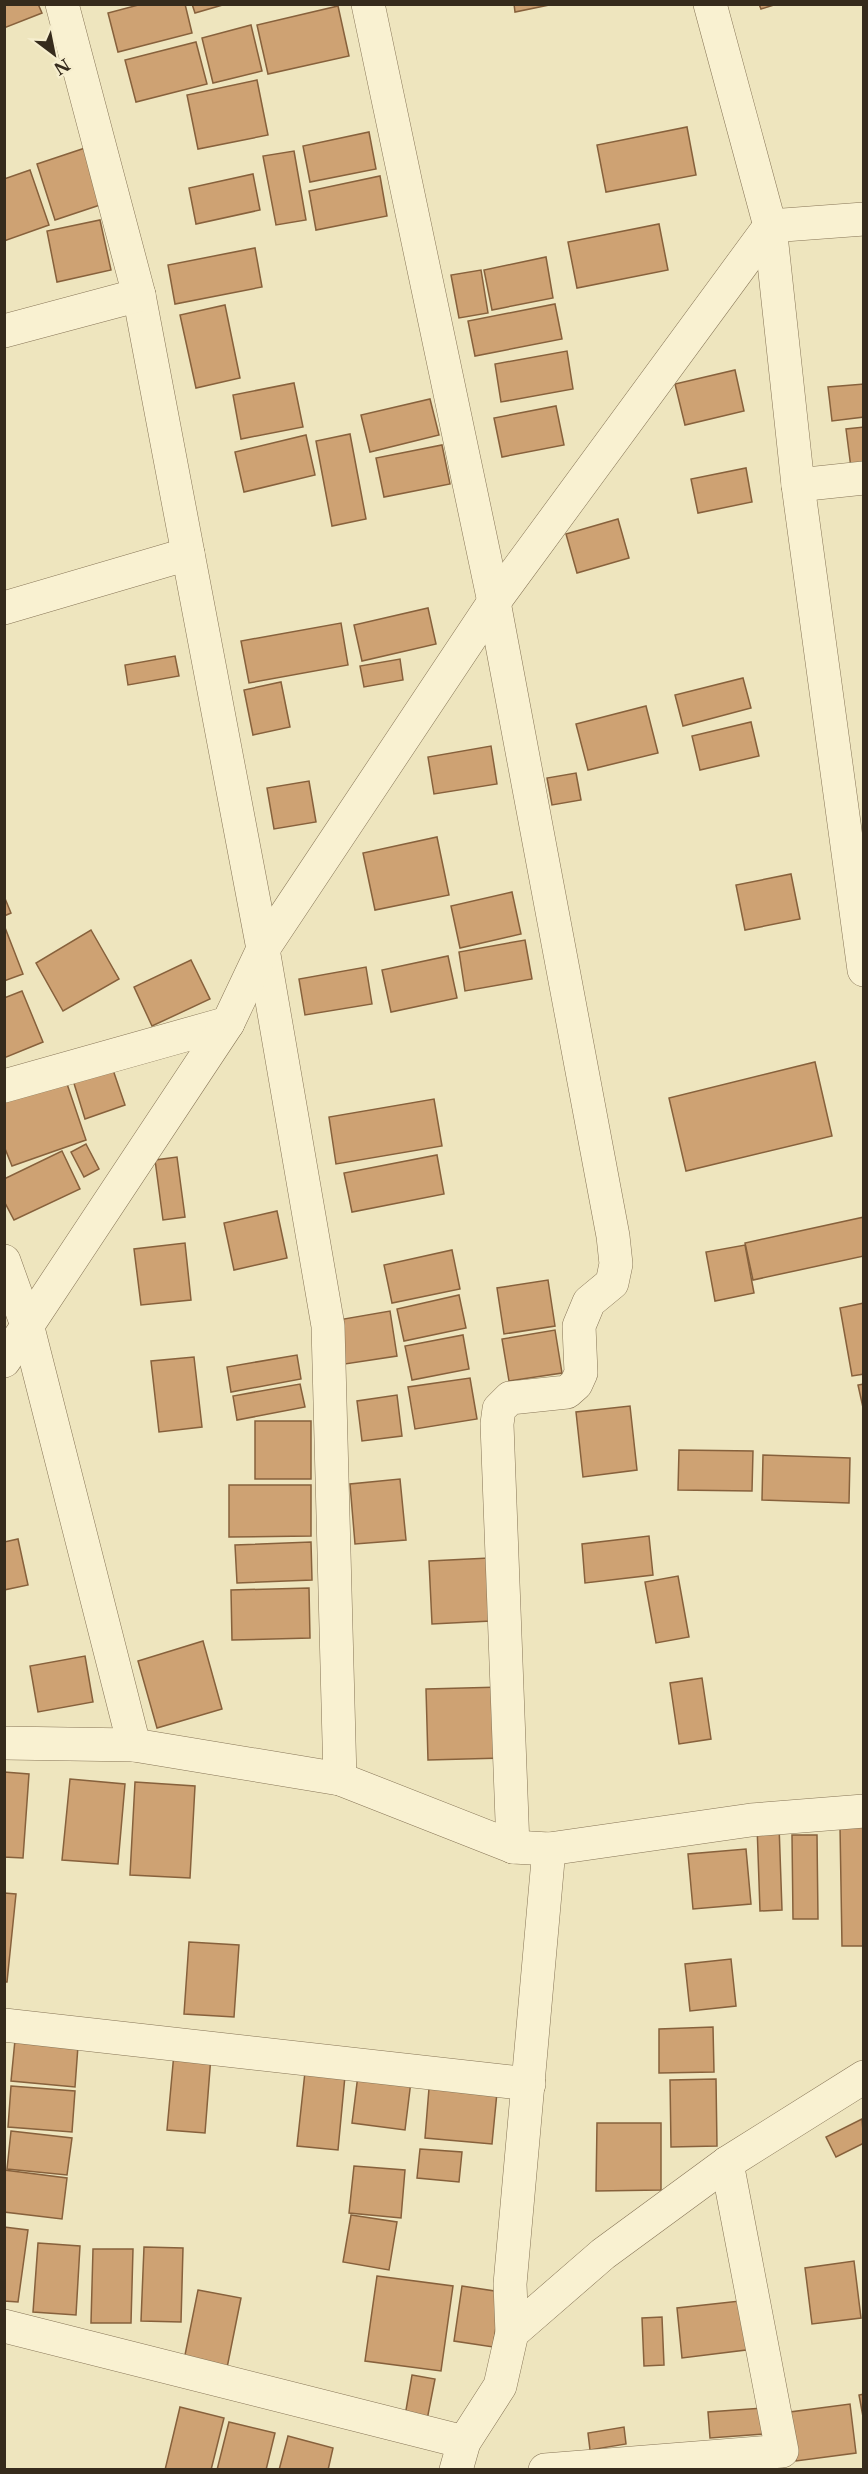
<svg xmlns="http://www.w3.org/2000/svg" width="868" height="2474" font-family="'Libre Baskerville',serif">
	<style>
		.building { fill: #cea273; stroke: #87613c; stroke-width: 1.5 }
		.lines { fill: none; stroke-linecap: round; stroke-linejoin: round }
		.minor-casing { stroke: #877557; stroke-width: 34 }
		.minor { stroke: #f9f1d1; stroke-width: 33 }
	</style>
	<rect width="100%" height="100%" fill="#eee5be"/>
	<!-- building -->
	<g class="building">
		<path d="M 4,4 L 38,4 L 42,13 L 4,28 Z"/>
		<path d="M 142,4 L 185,4 L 192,33 L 118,52 L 108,13 Z"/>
		<path d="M 192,4 L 226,4 L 195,13 Z"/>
		<path d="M 514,4 L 554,4 L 515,12 Z"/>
		<path d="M 759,4 L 777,4 L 761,9 Z"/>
		<path d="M 338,6 L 349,56 L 268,74 L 257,25 Z"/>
		<path d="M 251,25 L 262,71 L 213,83 L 202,38 Z"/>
		<path d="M 196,42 L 207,84 L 136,102 L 125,60 Z"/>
		<path d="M 257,80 L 268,135 L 198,149 L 187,95 Z"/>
		<path d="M 687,127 L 696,175 L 606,192 L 597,145 Z"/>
		<path d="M 369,132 L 376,169 L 310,182 L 303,146 Z"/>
		<path d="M 91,146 L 109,202 L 55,220 L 37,164 Z"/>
		<path d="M 294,151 L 306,220 L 276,225 L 263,156 Z"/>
		<path d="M 30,170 L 49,225 L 4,241 L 4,179 Z"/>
		<path d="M 253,174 L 260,210 L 196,224 L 189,188 Z"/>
		<path d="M 380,176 L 387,216 L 316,230 L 309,191 Z"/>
		<path d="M 100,220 L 111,270 L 57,282 L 47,231 Z"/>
		<path d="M 659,224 L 668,270 L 577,288 L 568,242 Z"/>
		<path d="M 255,248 L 262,287 L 175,304 L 168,265 Z"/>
		<path d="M 546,257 L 553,298 L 492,310 L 484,270 Z"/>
		<path d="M 481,270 L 488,313 L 459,318 L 451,275 Z"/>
		<path d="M 555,304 L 562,339 L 475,356 L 468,321 Z"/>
		<path d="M 225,305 L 240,378 L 196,388 L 180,315 Z"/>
		<path d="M 567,351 L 573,389 L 501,402 L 495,364 Z"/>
		<path d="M 735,370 L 744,411 L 685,425 L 675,384 Z"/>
		<path d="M 294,383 L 303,427 L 241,439 L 233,395 Z"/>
		<path d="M 864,384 L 864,417 L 832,421 L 828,387 Z"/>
		<path d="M 430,399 L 439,435 L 370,452 L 361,415 Z"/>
		<path d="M 556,406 L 564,445 L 502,457 L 494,418 Z"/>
		<path d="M 864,427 L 864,467 L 851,468 L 846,429 Z"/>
		<path d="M 350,434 L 366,519 L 332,526 L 316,441 Z"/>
		<path d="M 306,435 L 315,475 L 244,492 L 235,452 Z"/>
		<path d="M 442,445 L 450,484 L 384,497 L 376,458 Z"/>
		<path d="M 746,468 L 752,502 L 698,513 L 691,479 Z"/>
		<path d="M 618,519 L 629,558 L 577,573 L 566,534 Z"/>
		<path d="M 428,608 L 436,644 L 362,661 L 354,625 Z"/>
		<path d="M 341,623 L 348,665 L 249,683 L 241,641 Z"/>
		<path d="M 175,656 L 179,676 L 128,685 L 125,665 Z"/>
		<path d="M 400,659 L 403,680 L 364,687 L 360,666 Z"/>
		<path d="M 743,678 L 751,708 L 683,726 L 675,695 Z"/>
		<path d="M 281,682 L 290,727 L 253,735 L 244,690 Z"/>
		<path d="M 646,706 L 658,753 L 588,770 L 576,724 Z"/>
		<path d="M 751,722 L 759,756 L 700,770 L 692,736 Z"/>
		<path d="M 491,746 L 497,784 L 434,794 L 428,757 Z"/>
		<path d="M 576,773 L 581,800 L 552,805 L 547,778 Z"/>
		<path d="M 309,781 L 316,822 L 274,829 L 267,788 Z"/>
		<path d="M 437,837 L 449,895 L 375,910 L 363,853 Z"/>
		<path d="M 791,874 L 800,919 L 745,930 L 736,885 Z"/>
		<path d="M 512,892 L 521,934 L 460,948 L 451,906 Z"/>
		<path d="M 4,896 L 11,913 L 4,916 Z"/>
		<path d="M 4,925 L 23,974 L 4,981 Z"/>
		<path d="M 91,930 L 119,979 L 63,1011 L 36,963 Z"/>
		<path d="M 525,940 L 532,979 L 465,991 L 459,952 Z"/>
		<path d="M 448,956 L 457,998 L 391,1012 L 382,970 Z"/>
		<path d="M 191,960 L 210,999 L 152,1026 L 134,987 Z"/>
		<path d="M 366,967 L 372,1004 L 305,1015 L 299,979 Z"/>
		<path d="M 22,991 L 43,1042 L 4,1058 L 4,998 Z"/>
		<path d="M 815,1062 L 832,1136 L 686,1171 L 669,1098 Z"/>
		<path d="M 111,1064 L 125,1105 L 85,1119 L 72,1077 Z"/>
		<path d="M 64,1075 L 86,1140 L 12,1166 L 4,1146 L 4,1096 Z"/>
		<path d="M 434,1099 L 442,1146 L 336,1164 L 329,1117 Z"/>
		<path d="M 86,1144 L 99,1169 L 84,1177 L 71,1152 Z"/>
		<path d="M 62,1151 L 80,1189 L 14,1220 L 4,1201 L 4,1179 Z"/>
		<path d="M 437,1155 L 444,1194 L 352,1212 L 344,1173 Z"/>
		<path d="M 177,1157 L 185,1217 L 163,1220 L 155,1160 Z"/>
		<path d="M 277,1211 L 287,1258 L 234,1270 L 224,1223 Z"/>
		<path d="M 864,1217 L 864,1256 L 753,1280 L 745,1243 Z"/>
		<path d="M 185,1243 L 191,1300 L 141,1305 L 134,1249 Z"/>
		<path d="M 745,1245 L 754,1293 L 715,1301 L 706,1252 Z"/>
		<path d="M 452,1250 L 460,1289 L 392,1303 L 384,1265 Z"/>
		<path d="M 548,1280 L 555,1326 L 504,1334 L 497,1288 Z"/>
		<path d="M 459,1295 L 466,1328 L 404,1341 L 397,1309 Z"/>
		<path d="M 864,1303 L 864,1374 L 852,1376 L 840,1308 Z"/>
		<path d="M 390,1311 L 397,1356 L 345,1364 L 338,1320 Z"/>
		<path d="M 555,1330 L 562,1373 L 509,1381 L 502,1339 Z"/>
		<path d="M 463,1335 L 469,1369 L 412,1380 L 405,1346 Z"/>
		<path d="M 297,1355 L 301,1379 L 231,1392 L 227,1367 Z"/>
		<path d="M 194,1357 L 202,1427 L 159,1432 L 151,1361 Z"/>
		<path d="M 470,1378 L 477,1419 L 415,1429 L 408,1387 Z"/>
		<path d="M 300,1384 L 305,1407 L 237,1420 L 233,1396 Z"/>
		<path d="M 864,1384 L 864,1412 L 858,1385 Z"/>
		<path d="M 397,1395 L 402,1436 L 362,1441 L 357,1401 Z"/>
		<path d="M 630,1406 L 637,1470 L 583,1477 L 576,1412 Z"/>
		<rect x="255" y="1421" width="56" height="58"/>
		<path d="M 679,1450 L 753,1451 L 752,1491 L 678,1490 Z"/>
		<path d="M 763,1455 L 850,1458 L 849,1503 L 762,1500 Z"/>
		<path d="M 400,1479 L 406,1540 L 355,1544 L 350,1484 Z"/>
		<path d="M 229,1485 L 311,1485 L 311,1536 L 229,1537 Z"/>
		<path d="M 649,1536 L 653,1575 L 585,1583 L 582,1544 Z"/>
		<path d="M 18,1539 L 28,1585 L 4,1590 L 4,1542 Z"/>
		<path d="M 311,1542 L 312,1580 L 237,1583 L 235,1545 Z"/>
		<path d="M 489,1558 L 491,1621 L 432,1624 L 429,1561 Z"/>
		<path d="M 678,1576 L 689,1637 L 656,1643 L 645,1582 Z"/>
		<path d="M 309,1588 L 310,1638 L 232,1640 L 231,1590 Z"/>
		<path d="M 203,1641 L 222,1709 L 157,1728 L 138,1661 Z"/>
		<path d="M 85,1656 L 93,1702 L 38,1712 L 30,1666 Z"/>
		<path d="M 702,1678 L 711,1739 L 679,1744 L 670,1683 Z"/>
		<path d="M 502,1687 L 503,1758 L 428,1760 L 426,1689 Z"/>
		<path d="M 4,1772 L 29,1774 L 23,1858 L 4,1857 Z"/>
		<path d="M 70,1779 L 125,1784 L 118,1864 L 62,1860 Z"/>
		<path d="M 135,1782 L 195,1786 L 190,1878 L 130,1875 Z"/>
		<path d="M 757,1825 L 779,1825 L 782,1910 L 760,1911 Z"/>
		<path d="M 864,1825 L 864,1946 L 842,1946 L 840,1826 Z"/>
		<path d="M 792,1835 L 817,1835 L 818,1919 L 793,1919 Z"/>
		<path d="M 746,1849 L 751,1904 L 693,1909 L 688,1854 Z"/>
		<path d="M 4,1893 L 16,1894 L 7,1982 L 4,1982 Z"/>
		<path d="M 189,1942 L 239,1945 L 234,2017 L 184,2014 Z"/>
		<path d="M 731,1959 L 736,2006 L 690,2011 L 685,1964 Z"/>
		<path d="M 713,2027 L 714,2072 L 659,2073 L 659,2029 Z"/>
		<path d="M 15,2040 L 78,2046 L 75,2087 L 11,2081 Z"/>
		<path d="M 174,2053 L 211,2056 L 205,2133 L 167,2130 Z"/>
		<path d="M 305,2072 L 345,2076 L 338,2150 L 297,2146 Z"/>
		<path d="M 358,2075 L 411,2081 L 405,2130 L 352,2123 Z"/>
		<path d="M 430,2076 L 498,2082 L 492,2144 L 425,2138 Z"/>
		<path d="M 716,2079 L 717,2146 L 671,2147 L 670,2080 Z"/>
		<path d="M 11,2086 L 75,2091 L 72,2132 L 8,2127 Z"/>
		<path d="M 862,2119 L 864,2143 L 836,2157 L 826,2137 Z"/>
		<path d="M 597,2123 L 661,2123 L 661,2190 L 596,2191 Z"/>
		<path d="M 11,2131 L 72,2138 L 67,2175 L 7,2169 Z"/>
		<path d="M 420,2149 L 462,2152 L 459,2182 L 417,2178 Z"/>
		<path d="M 354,2166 L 405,2170 L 401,2218 L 349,2213 Z"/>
		<path d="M 4,2170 L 67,2178 L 62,2219 L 4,2212 Z"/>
		<path d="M 351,2215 L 397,2222 L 389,2270 L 343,2262 Z"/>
		<path d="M 4,2227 L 28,2230 L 18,2302 L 4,2301 Z"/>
		<path d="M 38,2243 L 80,2246 L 76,2315 L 33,2312 Z"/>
		<path d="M 144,2247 L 183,2248 L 181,2322 L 141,2321 Z"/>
		<path d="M 93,2249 L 133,2249 L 131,2323 L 91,2323 Z"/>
		<path d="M 854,2261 L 861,2318 L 812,2324 L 805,2268 Z"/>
		<path d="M 377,2276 L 453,2286 L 441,2371 L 365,2361 Z"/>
		<path d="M 462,2286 L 501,2292 L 493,2347 L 454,2341 Z"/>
		<path d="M 198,2290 L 241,2298 L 227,2368 L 184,2360 Z"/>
		<path d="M 749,2300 L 754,2349 L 682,2358 L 677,2308 Z"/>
		<path d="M 662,2317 L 664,2365 L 644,2366 L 642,2318 Z"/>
		<path d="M 412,2375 L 435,2379 L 427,2420 L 405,2416 Z"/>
		<path d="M 864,2394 L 864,2422 L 859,2395 Z"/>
		<path d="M 850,2404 L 856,2453 L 796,2461 L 790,2412 Z"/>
		<path d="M 180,2407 L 224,2418 L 211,2470 L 165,2470 Z"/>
		<path d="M 763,2408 L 765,2434 L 710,2438 L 708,2412 Z"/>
		<path d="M 229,2422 L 275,2433 L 266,2470 L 217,2470 Z"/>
		<path d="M 624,2427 L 626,2444 L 590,2450 L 588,2433 Z"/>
		<path d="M 288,2436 L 333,2448 L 328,2470 L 279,2470 Z"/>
	</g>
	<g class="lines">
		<defs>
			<g id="minor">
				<path d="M 62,4 L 139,295 L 263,949 L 328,1326 L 340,1779"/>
				<path d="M 368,4 L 494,602 L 613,1236 L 616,1264 L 612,1283 L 589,1302 L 579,1326 L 581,1373 L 576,1384 L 567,1392 L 510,1398 L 499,1409 L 497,1424 L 513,1847"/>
				<path d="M 710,4 L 770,226 L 798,485 L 864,970"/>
				<path d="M 4,331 L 139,295"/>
				<path d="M 798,485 L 864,478"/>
				<path d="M 4,608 L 188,554"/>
				<path d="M 4,1086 L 228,1023"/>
				<path d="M 4,1261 L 28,1328 L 134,1745"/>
				<path d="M 4,1361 L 228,1023 L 263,949 L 494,602 L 770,226 L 864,219"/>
				<path d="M 4,1743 L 134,1745 L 340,1779 L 513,1847 L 549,1849 L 751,1820 L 864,1811"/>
				<path d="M 4,2025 L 529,2084"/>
				<path d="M 4,2326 L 464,2442"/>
				<path d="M 512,2333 L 603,2254 L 727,2163 L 864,2077"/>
				<path d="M 456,2470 L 464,2442 L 500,2386 L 512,2333 L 510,2284 L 549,1849"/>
				<path d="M 545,2470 L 782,2451 L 727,2163"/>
			</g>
		</defs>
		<!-- minor casing -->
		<use href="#minor" class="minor-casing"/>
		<!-- minor -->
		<use href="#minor" class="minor"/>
	</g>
	<!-- border -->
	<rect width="868" height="2474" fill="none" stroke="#362b1c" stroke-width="12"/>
	<!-- north arrow -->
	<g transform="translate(54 54) rotate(148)" stroke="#f6eece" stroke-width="4.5" paint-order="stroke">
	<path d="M0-4.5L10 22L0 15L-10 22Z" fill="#362b1c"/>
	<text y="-9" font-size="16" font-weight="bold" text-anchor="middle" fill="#362b1c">N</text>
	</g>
</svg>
